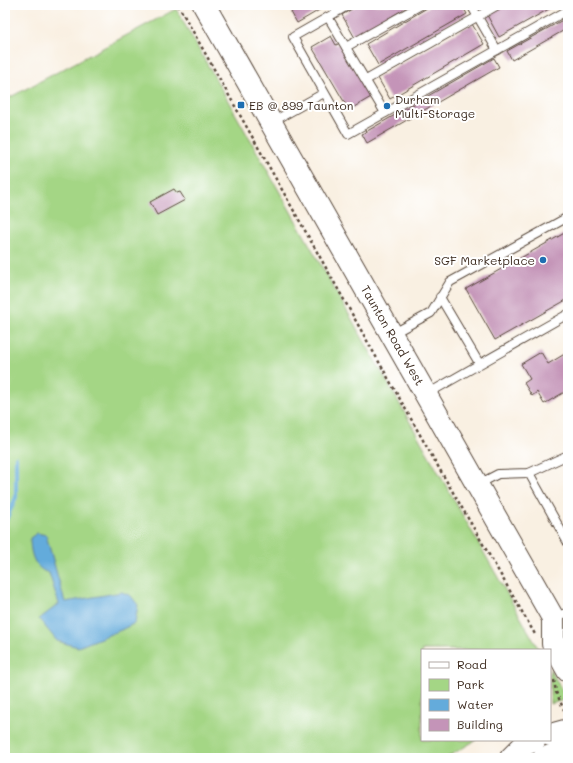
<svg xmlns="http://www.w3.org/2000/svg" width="573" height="763" font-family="Mali,sans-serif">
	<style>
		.green { fill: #a4d685; stroke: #708052 }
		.water { fill: #64abdb; stroke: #506a7c }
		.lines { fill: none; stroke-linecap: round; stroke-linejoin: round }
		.stream { stroke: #64abdb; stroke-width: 4 }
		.building { fill: #c494b8 }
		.lane-casing { stroke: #58483b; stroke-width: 10 }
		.secondary-casing { stroke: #58483b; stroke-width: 24 }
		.path { stroke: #58483b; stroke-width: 2.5; stroke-dasharray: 3 3; stroke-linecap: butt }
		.lane { stroke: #fff; stroke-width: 8 }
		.secondary { stroke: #fff; stroke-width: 22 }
		.poi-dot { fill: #1f6fb2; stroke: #fff; stroke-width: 1.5 }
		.labels { text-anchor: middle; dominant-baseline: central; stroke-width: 4; stroke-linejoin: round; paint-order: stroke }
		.poi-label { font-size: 12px; fill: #3b2a1e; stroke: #fff; text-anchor: start }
		.street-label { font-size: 12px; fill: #3b2a1e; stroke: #fff }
	</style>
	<rect width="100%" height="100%" fill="#fff"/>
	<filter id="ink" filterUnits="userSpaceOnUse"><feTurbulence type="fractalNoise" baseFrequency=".025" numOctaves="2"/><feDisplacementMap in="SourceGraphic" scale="8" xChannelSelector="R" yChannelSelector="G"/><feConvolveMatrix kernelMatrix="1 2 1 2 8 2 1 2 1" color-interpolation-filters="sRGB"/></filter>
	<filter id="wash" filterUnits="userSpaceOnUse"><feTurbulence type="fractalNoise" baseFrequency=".012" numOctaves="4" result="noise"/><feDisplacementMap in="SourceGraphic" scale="16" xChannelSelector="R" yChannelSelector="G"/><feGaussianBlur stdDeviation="0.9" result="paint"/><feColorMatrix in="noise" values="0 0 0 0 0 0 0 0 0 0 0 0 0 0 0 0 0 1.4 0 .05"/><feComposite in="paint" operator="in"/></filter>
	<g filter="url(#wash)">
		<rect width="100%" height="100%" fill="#f9f0e2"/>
		<!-- green -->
		<g class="green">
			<path d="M 176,9 L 539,650 L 422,650 L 422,740 L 476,740 L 446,758 L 5,758 L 5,100 Z"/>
			<path d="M 550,669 L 567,699 L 550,704 Z"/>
		</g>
		<!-- water -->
		<path class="water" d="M 37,533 L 46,535 L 65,602 L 122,592 L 131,596 L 138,605 L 135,623 L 121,630 L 78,647 L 57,641 L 39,619 L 59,604 L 49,573 C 34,569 30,553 30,538 Z"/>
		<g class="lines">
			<!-- stream -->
			<path class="stream" d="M 5,522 L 16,497 L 16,457"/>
		</g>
		<g id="blocks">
			<!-- building -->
			<g class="building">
				<path d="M 303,5 L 328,5 L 297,23 L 291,12 Z"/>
				<path d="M 358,5 L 411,5 L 355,38 L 342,15 Z"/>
				<path d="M 432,5 L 462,5 L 467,14 L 378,65 L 366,44 Z"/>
				<path d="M 505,5 L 556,5 L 499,37 L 487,15 Z"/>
				<path d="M 568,17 L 568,28 L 512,60 L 507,51 Z"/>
				<path d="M 472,24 L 484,44 L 390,99 L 378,78 Z"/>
				<path d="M 331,36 L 336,45 L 340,43 L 371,97 L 349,110 L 312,47 Z"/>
				<path d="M 494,58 L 499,67 L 367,143 L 362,134 Z"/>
				<path d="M 174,189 L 177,193 L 180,192 L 185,200 L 157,215 L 150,202 Z"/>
				<path d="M 568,231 L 568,299 L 495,340 L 466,289 Z"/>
				<path d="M 541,352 L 548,364 L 568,352 L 568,390 L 544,404 L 537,392 L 532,396 L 524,383 L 530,379 L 521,364 Z"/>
			</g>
		</g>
	</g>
	<g filter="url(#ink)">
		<use href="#blocks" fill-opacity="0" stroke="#58483b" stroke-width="1"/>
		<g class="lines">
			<defs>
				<g id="lane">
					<path d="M 349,5 L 293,37 L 348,134 L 568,10"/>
					<path d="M 471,5 L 497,50"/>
					<path d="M 328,17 L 385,113"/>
					<path d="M 346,47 L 421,5"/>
					<path d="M 366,80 L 498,5"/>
					<path d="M 272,122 L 324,93"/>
					<path d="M 440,297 L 479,363"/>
					<path d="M 392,334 L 431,313 L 450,282 L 568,217"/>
					<path d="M 427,394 L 568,314"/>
					<path d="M 529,473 L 568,543"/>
					<path d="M 477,485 L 498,474 L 529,473 L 568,455"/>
					<path d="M 554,618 L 568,612"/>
				</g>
				<g id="secondary">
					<path d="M 204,5 L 553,618 L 553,644 L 568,671"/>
					<path d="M 550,735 L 568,730"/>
					<path d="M 511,758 L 524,745 L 535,740"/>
					<path d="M 544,758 L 568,752"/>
				</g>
			</defs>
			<!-- lane casing -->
			<use href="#lane" class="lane-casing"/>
			<!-- secondary casing -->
			<use href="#secondary" class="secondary-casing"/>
			<!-- path -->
			<g class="path">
				<path d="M 178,5 L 428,449 L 536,636"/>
				<path d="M 554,680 L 556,692 L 564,710"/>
			</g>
			<!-- lane -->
			<use href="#lane" class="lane"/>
			<!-- secondary -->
			<use href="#secondary" class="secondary"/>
		</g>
	</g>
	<!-- markers -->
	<g class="poi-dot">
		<rect x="237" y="101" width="8" height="8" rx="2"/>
		<circle cx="387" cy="106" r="4"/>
		<circle cx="543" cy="260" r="4"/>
	</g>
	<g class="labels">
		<!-- poi labels -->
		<g class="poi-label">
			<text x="395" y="99">Durham<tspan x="395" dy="14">Multi-Storage</tspan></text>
			<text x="249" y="105">EB @ 899 Taunton</text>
			<text x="535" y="260" text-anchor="end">SGF Marketplace</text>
		</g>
		<!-- street labels -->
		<g class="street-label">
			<text transform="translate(393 335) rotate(60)">Taunton Road West</text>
		</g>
	</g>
	<!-- margin -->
	<rect width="573" height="763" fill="none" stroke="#fff" stroke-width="20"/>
	<!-- legend -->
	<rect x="421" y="649" width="130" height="92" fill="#ffffff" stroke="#b1aaa5"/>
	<rect x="429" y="662" width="20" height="6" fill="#ffffff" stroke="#b1aaa5"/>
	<text x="457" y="669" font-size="12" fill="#3b2a1e">Road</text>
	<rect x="429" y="679" width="20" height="12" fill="#a4d685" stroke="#b1aaa5"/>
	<text x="457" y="689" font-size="12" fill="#3b2a1e">Park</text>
	<rect x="429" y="699" width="20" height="12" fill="#64abdb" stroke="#b1aaa5"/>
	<text x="457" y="709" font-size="12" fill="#3b2a1e">Water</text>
	<rect x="429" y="719" width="20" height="12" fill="#c494b8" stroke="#b1aaa5"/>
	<text x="457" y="729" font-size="12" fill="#3b2a1e">Building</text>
</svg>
